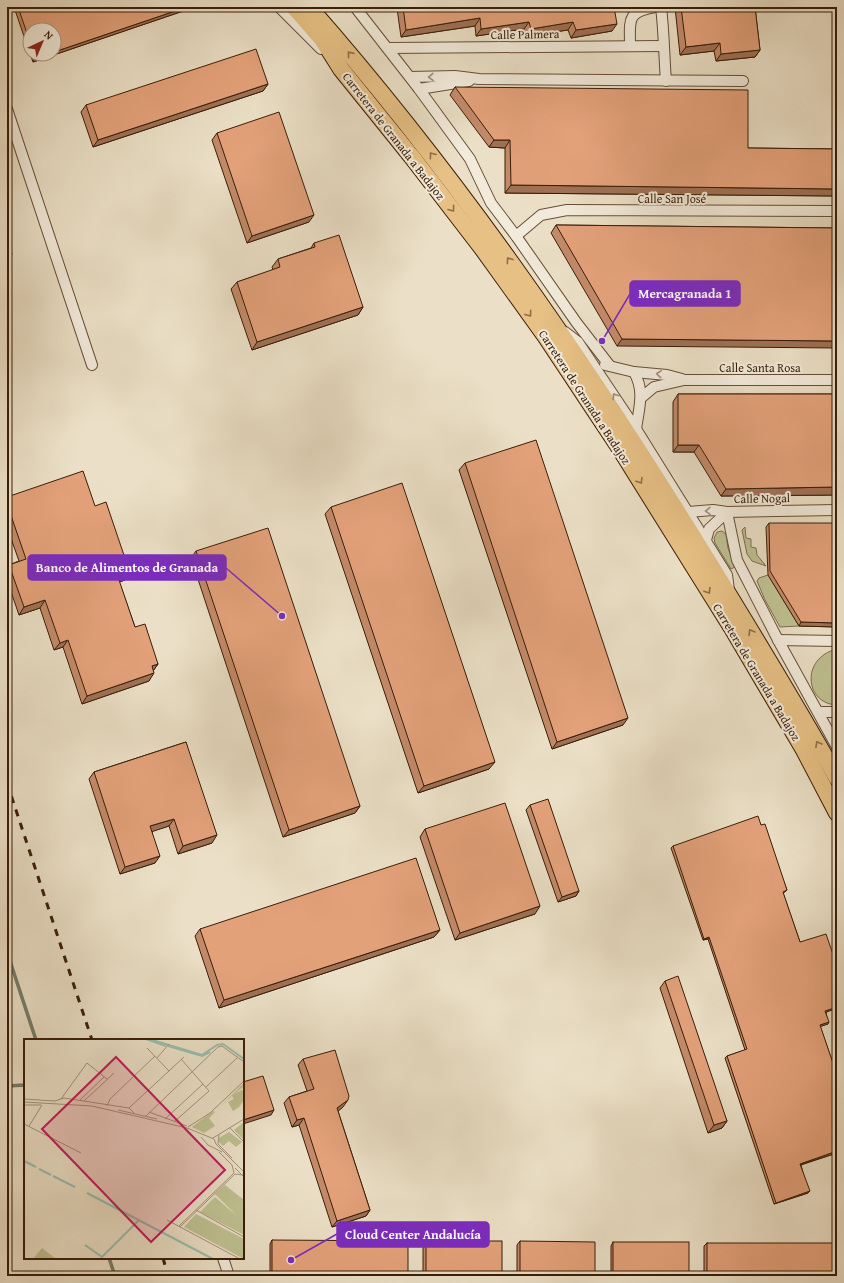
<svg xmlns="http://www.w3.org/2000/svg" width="844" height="1283" font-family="'Gentium Book Plus',serif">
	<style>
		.green { fill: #bec091; stroke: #7c6e4c }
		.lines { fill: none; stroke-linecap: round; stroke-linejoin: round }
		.stream { stroke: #737e6d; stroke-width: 3.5 }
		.minor-casing { stroke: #664e38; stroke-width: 12 }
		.trunk-casing { stroke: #3a1d08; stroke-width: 18 }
		.minor { stroke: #f2ebdb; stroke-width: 10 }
		.trunk { stroke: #e6c084; stroke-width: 16 }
		.rail { stroke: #3a1d08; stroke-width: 3; stroke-dasharray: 7 7; stroke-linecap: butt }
		.wall { fill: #c38a69; stroke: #3a1d08 }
		.shaded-wall { fill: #9f7155; stroke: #3a1d08 }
		.building { fill: #e3a17a; stroke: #3a1d08 }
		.oneway { stroke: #906e46 }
		.oneway2 { stroke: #9f8e7c }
		.labels { text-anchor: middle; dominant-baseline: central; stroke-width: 4; stroke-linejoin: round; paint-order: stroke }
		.street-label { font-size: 12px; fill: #3a1d08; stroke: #f2ebdb }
		.inset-river { fill: none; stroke: #99beb0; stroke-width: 2 }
		.inset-road { fill: none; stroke: #a4927b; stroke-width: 1 }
		.view { fill: #c2185b; fill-opacity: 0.15; stroke: #c2185b; stroke-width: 2 }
		.inset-edge { fill: none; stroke: #3a1d08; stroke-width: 2 }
		.leader { fill: none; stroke: #7b2cbf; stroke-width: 1.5 }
		.callout-dot { fill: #7b2cbf; stroke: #f2ebdb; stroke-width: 1.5 }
		.callout { fill: #7b2cbf; stroke: #7b2cbf; stroke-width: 1.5 }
		.callout-label { font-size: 13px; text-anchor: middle; font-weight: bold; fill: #fff }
	</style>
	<rect width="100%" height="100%" fill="#ebe0c7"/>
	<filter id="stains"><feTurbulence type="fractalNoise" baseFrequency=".005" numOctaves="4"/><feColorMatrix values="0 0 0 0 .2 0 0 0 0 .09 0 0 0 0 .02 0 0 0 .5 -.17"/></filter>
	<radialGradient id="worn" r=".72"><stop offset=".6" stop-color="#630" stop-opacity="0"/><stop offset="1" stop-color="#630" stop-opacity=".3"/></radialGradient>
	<!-- green -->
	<g class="green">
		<path d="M 745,527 L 746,538 L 751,539 L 751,547 L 756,548 L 757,555 L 766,566 L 752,561 L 747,554 L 742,530 Z"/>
		<path d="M 722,531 L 726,534 L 728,548 L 735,567 L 731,569 L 715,543 L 714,538 L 717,532 Z"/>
		<path d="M 768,575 L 799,626 L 780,627 L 765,600 L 757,581 L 759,578 Z"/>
		<path d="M 837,649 L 837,705 C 805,704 800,658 837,649 Z"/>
	</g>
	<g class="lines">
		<!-- stream -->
		<g class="stream">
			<path d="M 7,952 L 36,1040"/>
			<path d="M 7,1086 L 25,1085"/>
			<path d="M 109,1258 L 115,1276"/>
		</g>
		<defs>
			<g id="minor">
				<path d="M 279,7 L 321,49"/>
				<path d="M 355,7 L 419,89 L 470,159 L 491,203 L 516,236 L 576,322 L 610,366"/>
				<path d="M 661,7 C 664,31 664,56 666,81"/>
				<path d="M 630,46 C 630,20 626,12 655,7"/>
				<path d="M 388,48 L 663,46"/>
				<path d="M 410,77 L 455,76 L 479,79 L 743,81"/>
				<path d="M 419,89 L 469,81"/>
				<path d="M 7,109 L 92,365"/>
				<path d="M 516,236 L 541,215 L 567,210 L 837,211"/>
				<path d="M 565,332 L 578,342 L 636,429 L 727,575 L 729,590"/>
				<path d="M 605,365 L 634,372 C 645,391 639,408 636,429"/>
				<path d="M 634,372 L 667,375 L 682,379"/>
				<path d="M 641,398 L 654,387 L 684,380 L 837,380"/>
				<path d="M 688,512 L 713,510 L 727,512 L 837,510"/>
				<path d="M 727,512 L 737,560 L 778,640 L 837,747"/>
				<path d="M 706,540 L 709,529 L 727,512"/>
				<path d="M 778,640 L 837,641"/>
				<path d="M 819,712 L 837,712"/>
				<path d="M 223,1258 L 229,1276"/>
			</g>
			<g id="trunk">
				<path d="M 294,7 L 322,39 L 341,69 L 412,157 L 482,248 L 546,337 L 619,447 L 732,628 L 804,750 L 837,813"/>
				<path d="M 309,7 C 454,172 579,353 695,540 C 743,618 792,697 837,778"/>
			</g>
		</defs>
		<!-- minor casing -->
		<use href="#minor" class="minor-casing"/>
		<!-- trunk casing -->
		<use href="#trunk" class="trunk-casing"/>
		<!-- minor -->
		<use href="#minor" class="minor"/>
		<!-- trunk -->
		<use href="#trunk" class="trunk"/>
		<!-- rail -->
		<g class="rail">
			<path d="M 7,783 L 92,1040"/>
			<path d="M 163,1258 L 168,1276"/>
		</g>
	</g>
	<!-- wall -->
	<g class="wall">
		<path d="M 14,7 L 195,7 L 33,62 L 30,54 L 54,54 L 30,30 L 30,54 Z"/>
		<path d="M 381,7 L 614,7 L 612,31 L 571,38 L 568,30 L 525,36 L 524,29 L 476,36 L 475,26 L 401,37 L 397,8 L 381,11 Z"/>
		<path d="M 675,7 L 755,7 L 760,50 L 755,57 L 716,61 L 714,51 L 680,55 Z"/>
		<path d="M 268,84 L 263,91 L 93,147 L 81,112 L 86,105 Z"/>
		<path d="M 455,87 L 748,148 L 837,149 L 837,196 L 505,193 L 505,148 L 489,147 L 450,95 Z"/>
		<path d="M 217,133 L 309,222 L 247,243 L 212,140 Z"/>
		<path d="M 556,225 L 837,228 L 617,346 L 551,233 Z"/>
		<path d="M 314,243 L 363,307 L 358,315 L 252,350 L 231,289 L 237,282 L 273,270 L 272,267 L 278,259 L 311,248 Z"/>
		<path d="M 678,394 L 837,394 L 837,495 L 721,496 L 694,452 L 673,452 L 673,402 Z"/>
		<path d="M 465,463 L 623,725 L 552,749 L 459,470 Z"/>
		<path d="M 7,497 L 95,506 L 130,573 L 125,580 L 119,582 L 135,627 L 158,664 L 153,671 L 149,681 L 82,704 L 63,647 L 54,650 L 40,608 L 19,615 L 7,580 L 7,568 L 9,565 L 19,561 L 7,527 Z"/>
		<path d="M 331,507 L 489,769 L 418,793 L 325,514 Z"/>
		<path d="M 769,523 L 837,627 L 799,626 L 768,575 L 766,527 Z"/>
		<path d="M 196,551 L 360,806 L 355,813 L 283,837 L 191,558 Z"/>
		<path d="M 186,742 L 212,843 L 178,854 L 169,826 L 152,831 L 155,863 L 120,874 L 89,779 L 94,772 Z"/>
		<path d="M 530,805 L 579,891 L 576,896 L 558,902 L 526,810 Z"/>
		<path d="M 761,825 L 787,890 L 785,892 L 783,893 L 800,942 L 836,997 L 837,1008 L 826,1012 L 828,1024 L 820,1026 L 837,1075 L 837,1153 L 801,1165 L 808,1193 L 774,1204 L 725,1058 L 727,1056 L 745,1050 L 708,939 L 703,940 L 671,848 L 673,846 Z"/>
		<path d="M 425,829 L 535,914 L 455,940 L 420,837 Z"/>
		<path d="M 200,929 L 440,930 L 434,937 L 219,1008 L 195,936 Z"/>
		<path d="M 665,981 L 727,1121 L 722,1128 L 708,1133 L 660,988 Z"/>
		<path d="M 303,1059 L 343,1107 L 338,1111 L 370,1210 L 366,1216 L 332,1227 L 299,1125 L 292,1127 L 284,1103 L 289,1097 L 307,1091 L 298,1065 Z"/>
		<path d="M 272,1240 L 408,1276 L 270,1276 L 270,1244 Z"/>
		<path d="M 426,1241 L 502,1276 L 423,1276 L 423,1245 Z"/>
		<path d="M 520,1241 L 595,1276 L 517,1276 L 517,1245 Z"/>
		<path d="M 613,1242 L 689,1276 L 611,1276 L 611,1246 Z"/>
		<path d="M 707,1243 L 837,1276 L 704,1276 L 704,1246 Z"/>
	</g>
	<!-- shaded-wall -->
	<g class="shaded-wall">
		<path d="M 187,7 L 195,7 L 33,62 L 35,58 L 47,54 L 54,54 L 54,52 Z"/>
		<path d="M 384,7 L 398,7 L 397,8 L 381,11 Z"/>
		<path d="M 480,18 L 475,26 L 401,37 L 406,30 Z"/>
		<path d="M 529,22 L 524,29 L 476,36 L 481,29 Z"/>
		<path d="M 573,22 L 568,30 L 525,36 L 531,29 Z"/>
		<path d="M 617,24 L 612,31 L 571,38 L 576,30 Z"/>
		<path d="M 720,43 L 714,51 L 680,55 L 686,47 Z"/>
		<path d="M 760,50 L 755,57 L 716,61 L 721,54 Z"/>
		<path d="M 268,84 L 263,91 L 93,147 L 98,140 Z"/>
		<path d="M 494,140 L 510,140 L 505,148 L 489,147 Z"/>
		<path d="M 511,185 L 837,189 L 837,196 L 505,193 Z"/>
		<path d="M 314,215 L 309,222 L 247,243 L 252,236 Z"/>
		<path d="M 12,254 L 10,258 L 7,259 L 7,256 Z"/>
		<path d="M 363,307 L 358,315 L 252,350 L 257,342 Z"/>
		<path d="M 622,339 L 837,341 L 837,348 L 617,346 Z"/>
		<path d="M 678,445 L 699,445 L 694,452 L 673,452 Z"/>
		<path d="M 837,487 L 837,495 L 721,496 L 726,489 Z"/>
		<path d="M 130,573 L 125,580 L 113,584 L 118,577 Z"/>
		<path d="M 45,600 L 40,608 L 19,615 L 24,607 Z"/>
		<path d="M 801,622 L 837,623 L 837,627 L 799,626 Z"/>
		<path d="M 68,640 L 63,647 L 54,650 L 60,643 Z"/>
		<path d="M 158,664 L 153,671 L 152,666 Z"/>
		<path d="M 154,673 L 149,681 L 82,704 L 87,696 Z"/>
		<path d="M 628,718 L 623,725 L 552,749 L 557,742 Z"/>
		<path d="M 495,762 L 489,769 L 418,793 L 424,786 Z"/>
		<path d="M 360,806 L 355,813 L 283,837 L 289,830 Z"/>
		<path d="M 174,819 L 169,826 L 145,834 L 150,826 Z"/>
		<path d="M 217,835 L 212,843 L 178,854 L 183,846 Z"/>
		<path d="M 160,856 L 155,863 L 120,874 L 125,867 Z"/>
		<path d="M 579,891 L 576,896 L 558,902 L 562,897 Z"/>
		<path d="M 540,906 L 535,914 L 455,940 L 460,933 Z"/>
		<path d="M 440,930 L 434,937 L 219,1008 L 224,1000 Z"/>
		<path d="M 709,937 L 708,939 L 703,940 L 704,939 Z"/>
		<path d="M 837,1007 L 837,1008 L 824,1013 L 825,1011 Z"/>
		<path d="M 829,1022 L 828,1024 L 819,1027 L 820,1025 Z"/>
		<path d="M 348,1100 L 343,1107 L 333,1115 L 337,1108 Z"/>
		<path d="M 274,1110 L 271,1115 L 243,1124 L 243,1120 Z"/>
		<path d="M 304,1118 L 299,1125 L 292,1127 L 297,1120 Z"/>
		<path d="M 727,1121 L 722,1128 L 708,1133 L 714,1125 Z"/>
		<path d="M 837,1151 L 837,1153 L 799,1165 L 800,1164 Z"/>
		<path d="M 810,1191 L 808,1193 L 774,1204 L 776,1203 Z"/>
		<path d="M 370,1210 L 366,1216 L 332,1227 L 337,1221 Z"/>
	</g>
	<!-- building -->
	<g class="building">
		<path d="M 18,7 L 187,7 L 54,52 L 54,30 L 30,30 L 30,42 Z"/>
		<path d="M 403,7 L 614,7 L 617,24 L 576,30 L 573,22 L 531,29 L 529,22 L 481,29 L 480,18 L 406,30 Z"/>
		<path d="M 681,7 L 755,7 L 760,50 L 721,54 L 720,43 L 686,47 Z"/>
		<path d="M 256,49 L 268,84 L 98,140 L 86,105 Z"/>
		<path d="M 34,54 L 47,54 L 35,58 Z"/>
		<path d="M 455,87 L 748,90 L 748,148 L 837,149 L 837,189 L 511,185 L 510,140 L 494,140 Z"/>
		<path d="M 279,112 L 314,215 L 252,236 L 217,133 Z"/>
		<path d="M 556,225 L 837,228 L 837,341 L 622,339 Z"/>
		<path d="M 339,235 L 363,307 L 257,342 L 237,282 L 280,267 L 278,259 L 315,247 L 314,243 Z"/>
		<path d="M 7,238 L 12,254 L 7,256 Z"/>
		<path d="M 678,394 L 837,394 L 837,487 L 726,489 L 699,445 L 678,445 Z"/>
		<path d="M 536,440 L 628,718 L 557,742 L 465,463 Z"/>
		<path d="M 83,471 L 95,506 L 106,502 L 130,573 L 118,577 L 135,627 L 145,624 L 158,664 L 152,666 L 154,673 L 87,696 L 68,640 L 60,643 L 45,600 L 24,607 L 9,565 L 26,559 L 7,504 L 7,497 Z"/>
		<path d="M 402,483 L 495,762 L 424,786 L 331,507 Z"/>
		<path d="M 769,523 L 837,523 L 837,623 L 801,622 L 770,571 Z"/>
		<path d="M 268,528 L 360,806 L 289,830 L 196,551 Z"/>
		<path d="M 186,742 L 217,835 L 183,846 L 174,819 L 150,826 L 160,856 L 125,867 L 94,772 Z"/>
		<path d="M 548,799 L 579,891 L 562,897 L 530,805 Z"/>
		<path d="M 505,803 L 540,906 L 460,933 L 425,829 Z"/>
		<path d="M 758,816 L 761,825 L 765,824 L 787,890 L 783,892 L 800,942 L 826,934 L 837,966 L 837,995 L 835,996 L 837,1001 L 837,1007 L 825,1011 L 829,1022 L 820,1025 L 837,1075 L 837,1151 L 800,1164 L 810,1191 L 776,1203 L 727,1056 L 747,1049 L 709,937 L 704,939 L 673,846 Z"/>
		<path d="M 416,858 L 440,930 L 224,1000 L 200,929 Z"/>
		<path d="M 678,976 L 727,1121 L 714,1125 L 665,981 Z"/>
		<path d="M 335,1050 L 349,1096 L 348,1100 L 337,1108 L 370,1210 L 337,1221 L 304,1118 L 297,1120 L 289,1097 L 314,1089 L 303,1059 Z"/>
		<path d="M 263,1076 L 274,1110 L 243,1120 L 243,1082 Z"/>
		<path d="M 272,1240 L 408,1241 L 408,1276 L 272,1276 Z"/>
		<rect x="426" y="1241" width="76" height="35"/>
		<path d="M 520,1241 L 595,1242 L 595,1276 L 520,1276 Z"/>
		<rect x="613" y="1242" width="76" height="34"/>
		<rect x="707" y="1243" width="130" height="33"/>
	</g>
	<!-- one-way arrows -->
	<defs><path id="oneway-chevron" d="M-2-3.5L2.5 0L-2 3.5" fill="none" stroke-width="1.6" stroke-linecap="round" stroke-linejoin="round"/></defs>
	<g class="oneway">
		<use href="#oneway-chevron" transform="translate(350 54) rotate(-129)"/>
		<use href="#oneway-chevron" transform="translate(432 155) rotate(-127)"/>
		<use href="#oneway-chevron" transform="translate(452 209) rotate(53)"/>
		<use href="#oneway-chevron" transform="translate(509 260) rotate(-126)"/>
		<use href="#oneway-chevron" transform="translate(529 314) rotate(54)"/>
		<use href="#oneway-chevron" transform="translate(640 481) rotate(58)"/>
		<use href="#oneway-chevron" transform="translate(708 591) rotate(58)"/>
		<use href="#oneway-chevron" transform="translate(751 632) rotate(-121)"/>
		<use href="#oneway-chevron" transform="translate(818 744) rotate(-119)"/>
	</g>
	<g class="oneway2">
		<use href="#oneway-chevron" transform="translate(431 77) rotate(179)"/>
		<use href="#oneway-chevron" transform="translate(659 374) rotate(-175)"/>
		<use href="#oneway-chevron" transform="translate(615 396) rotate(-123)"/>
		<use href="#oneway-chevron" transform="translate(708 511) rotate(178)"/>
	</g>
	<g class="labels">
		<!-- street labels -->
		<g class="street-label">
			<text transform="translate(525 34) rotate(-1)">Calle Palmera</text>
			<text transform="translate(394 136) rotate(52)">Carretera de Granada a Badajoz</text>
			<text x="672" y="198">Calle San José</text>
			<text x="760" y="367">Calle Santa Rosa</text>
			<text transform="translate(585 397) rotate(57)">Carretera de Granada a Badajoz</text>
			<text transform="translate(762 498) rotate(-1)">Calle Nogal</text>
			<text transform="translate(757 672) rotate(59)">Carretera de Granada a Badajoz</text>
		</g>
	</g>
	<!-- overview -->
	<g transform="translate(24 1039)">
		<rect width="220" height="220" fill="#ebe0c7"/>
		<path d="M 220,44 L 220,47 L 210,55 L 218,51 L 220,54 L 220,61 L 215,68 L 209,72 L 204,63 L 210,60 L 208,57 L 196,68 ZM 189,72 L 191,73 L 185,79 L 191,87 L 180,94 L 168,88 ZM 220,83 L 220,101 L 210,91 ZM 205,93 L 218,103 L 212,108 L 205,102 L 199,107 L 195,103 L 195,99 ZM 201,146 L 220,161 L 220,196 L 176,173 L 191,158 L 213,177 L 191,155 ZM 172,175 L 220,200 L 220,220 L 160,188 ZM 18,209 L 32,220 L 9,220 Z" fill="#bec091"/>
		<path class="inset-river" d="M 122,0 L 142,7M 125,0 L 178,16 L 193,6 L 199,5 L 220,20M 144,7 L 178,17 L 186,13M 0,122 L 12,128M 15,130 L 27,136M 29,137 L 51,148M 63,154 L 189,220M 61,206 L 78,218 L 114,182"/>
		<path class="inset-road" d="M 123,9 L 145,32M 133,19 L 145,5M 182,48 L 213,19M 0,60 L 31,62 L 40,59 L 105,69 L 110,74M 37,60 L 63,24 L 83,40M 56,61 L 80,38M 60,62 L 90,34M 0,63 L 68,67 L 163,89 L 190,100 L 192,105 L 220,133M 0,66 L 17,66M 83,67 L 86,60 L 131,17M 105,69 L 160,18M 94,71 L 133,80M 125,73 L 163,87M 122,77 L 194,8 L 198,7 L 220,23M 141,80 L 179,45M 150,83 L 185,52 L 157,20M 0,85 L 57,114M 5,87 L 18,66M 164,88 L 186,74 L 220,42M 206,89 L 220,103M 195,96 L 194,105 L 208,119M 177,98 L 184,106 L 198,113M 189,99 L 220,80M 195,113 L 208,126M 211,129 L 220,138M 172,171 L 220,198M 143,181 L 216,220M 155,187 L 210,134 L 208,126M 156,188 L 211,135 L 219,136"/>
		<path class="view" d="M 92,18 L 201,131 L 127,203 L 18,90 Z"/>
		<rect width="220" height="220" class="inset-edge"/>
	</g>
	<!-- callouts -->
	<path class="leader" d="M602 341L630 294M282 616L226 568M291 1260L337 1234"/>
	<g class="callout-dot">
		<circle cx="602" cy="341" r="4"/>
		<circle cx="282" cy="616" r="4"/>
		<circle cx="291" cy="1260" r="4"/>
	</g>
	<g class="callout">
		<rect x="630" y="281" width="110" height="25" rx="4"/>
		<rect x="28" y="555" width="198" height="25" rx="4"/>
		<rect x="337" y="1222" width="152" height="25" rx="4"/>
	</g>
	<g class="callout-label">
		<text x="685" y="298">Mercagranada 1</text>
		<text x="127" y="572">Banco de Alimentos de Granada</text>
		<text x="413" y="1239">Cloud Center Andalucía</text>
	</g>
	<!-- margin -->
	<rect width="844" height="1283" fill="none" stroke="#ebe0c7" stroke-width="24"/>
	<rect x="8" y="8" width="828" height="1267" fill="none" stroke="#3a1d08" stroke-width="2"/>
	<rect x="12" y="12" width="820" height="1259" fill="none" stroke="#3a1d08"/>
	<!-- north arrow -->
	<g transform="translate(42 42) rotate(44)"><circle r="19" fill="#f2ebdb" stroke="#a89987"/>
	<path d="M0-3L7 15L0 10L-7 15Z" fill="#8f2418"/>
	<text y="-6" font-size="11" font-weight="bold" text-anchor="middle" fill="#3a1d08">N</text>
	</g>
	<rect width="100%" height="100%" filter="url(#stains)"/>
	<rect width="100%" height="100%" fill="url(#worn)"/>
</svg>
